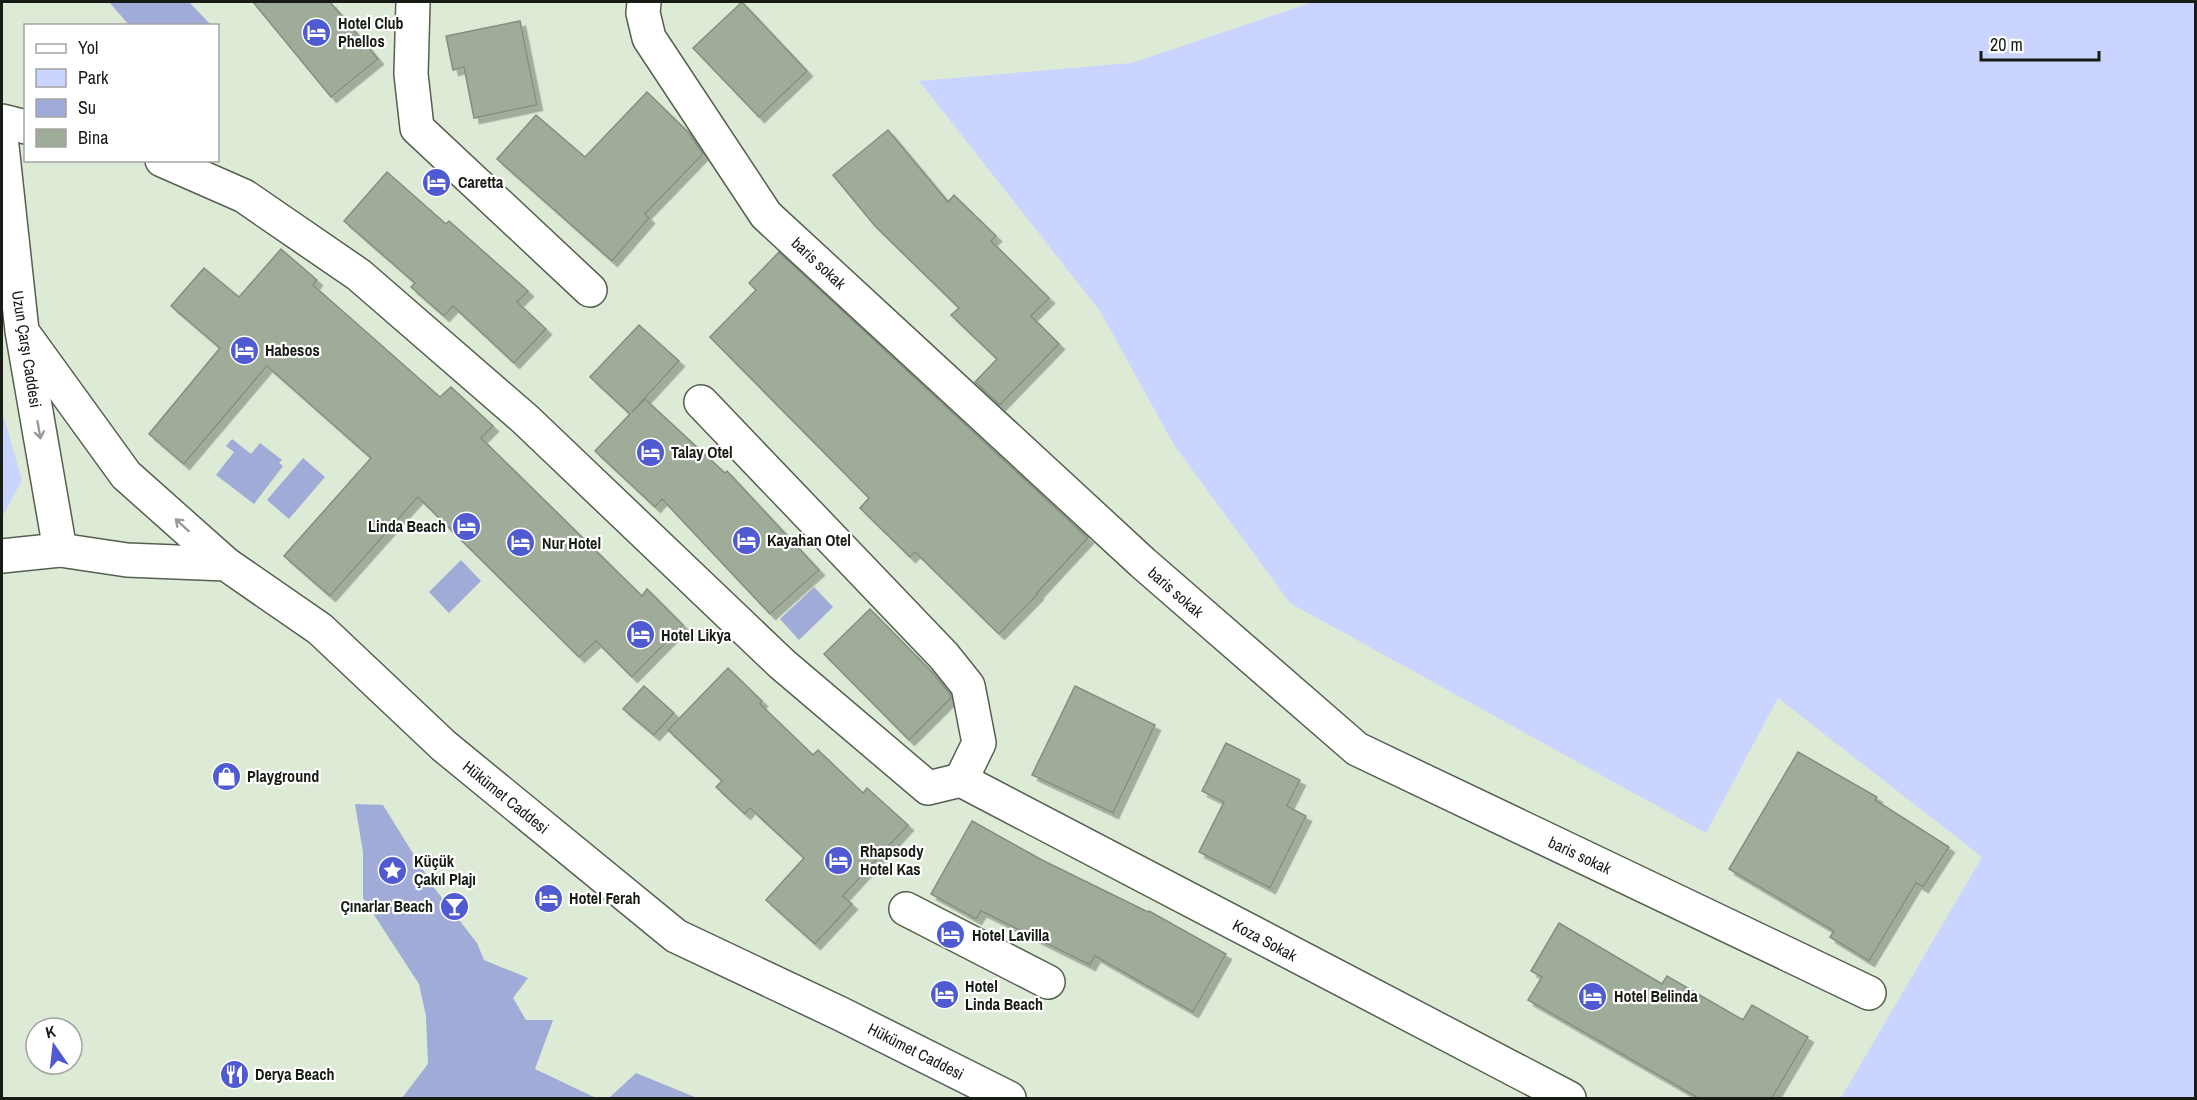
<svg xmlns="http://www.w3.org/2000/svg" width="2197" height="1100" font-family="'Archivo Narrow',sans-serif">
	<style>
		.green { fill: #cad4ff }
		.water { fill: #a1abd8 }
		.building { fill: #9fac99; stroke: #84907e; stroke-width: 1.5; filter: url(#shadow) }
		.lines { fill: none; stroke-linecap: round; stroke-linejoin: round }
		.minor-casing { stroke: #55604f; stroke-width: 36 }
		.minor { stroke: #fff; stroke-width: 33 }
		.oneway { stroke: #979996 }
		.labels { text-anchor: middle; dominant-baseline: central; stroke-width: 4.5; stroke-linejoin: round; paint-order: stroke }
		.poi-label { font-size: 16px; font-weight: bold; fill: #171c15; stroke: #fff; text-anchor: start }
		.street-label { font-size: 16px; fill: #171c15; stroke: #fff }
	</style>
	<defs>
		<filter id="shadow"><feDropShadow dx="5.5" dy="5.5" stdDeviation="0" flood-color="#0004"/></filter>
	</defs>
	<rect width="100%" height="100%" fill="#dcead6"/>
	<!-- green -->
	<g class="green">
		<path d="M 1313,2 L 2195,2 L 2195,1098 L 1841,1098 L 1982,857 L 1778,698 L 1706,833 L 1290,603 L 1174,445 L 1100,311 L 919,81 L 1132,63 Z"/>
		<path d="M 2,411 L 22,480 L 2,517 Z"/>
	</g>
	<!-- water -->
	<g class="water">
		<path d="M 109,2 L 189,2 L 211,25 L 129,25 Z"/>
		<path d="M 232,439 L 251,454 L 260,443 L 282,460 L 279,463 L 283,466 L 254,504 L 216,475 L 234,452 L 226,446 Z"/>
		<path d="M 303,458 L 325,477 L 289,519 L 267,500 Z"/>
		<path d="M 461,560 L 481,581 L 449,613 L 429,592 Z"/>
		<path d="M 814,587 L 833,607 L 799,640 L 780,619 Z"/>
		<path d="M 355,804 L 383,805 L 435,889 L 477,943 L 484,960 L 528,978 L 513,998 L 526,1020 L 553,1020 L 535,1069 L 596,1098 L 402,1098 L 428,1064 L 426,1016 L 419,984 L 363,898 L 363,852 Z"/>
		<path d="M 636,1073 L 697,1098 L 609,1098 Z"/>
	</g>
	<!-- building -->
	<g class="building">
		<path d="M 253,2 L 330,2 L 378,59 L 331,97 Z"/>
		<path d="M 742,2 L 807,71 L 759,117 L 693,48 Z"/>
		<path d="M 520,21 L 537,105 L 474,118 L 464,67 L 453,70 L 446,36 Z"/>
		<path d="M 647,92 L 689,133 L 703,154 L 645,214 L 649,218 L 612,261 L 497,159 L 536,115 L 585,157 Z"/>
		<path d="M 888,130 L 948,202 L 954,195 L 996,236 L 991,241 L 1049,298 L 1031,316 L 1059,344 L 1000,405 L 975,382 L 997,359 L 951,315 L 959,308 L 875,226 L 833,175 Z"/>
		<path d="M 387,172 L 446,224 L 449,221 L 528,291 L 517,302 L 546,329 L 514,363 L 453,306 L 444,316 L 411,287 L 415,283 L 344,221 Z"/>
		<path d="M 281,249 L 317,280 L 313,285 L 440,397 L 451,387 L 493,426 L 481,438 L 642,596 L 647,589 L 683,625 L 632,677 L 596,641 L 579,657 L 418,497 L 330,596 L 284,556 L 371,458 L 267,366 L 184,464 L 149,434 L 220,348 L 171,306 L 204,268 L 239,297 Z"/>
		<path d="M 779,252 L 1088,538 L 1037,593 L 1038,594 L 999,634 L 915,552 L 910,557 L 860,508 L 869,498 L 710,337 L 756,290 L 749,283 Z"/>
		<path d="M 639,325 L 679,361 L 632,412 L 645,399 L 725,473 L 727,471 L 819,570 L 770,614 L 662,499 L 655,507 L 595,451 L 630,414 L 590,377 Z"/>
		<path d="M 870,609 L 933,673 L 950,694 L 951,698 L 909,740 L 824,654 Z"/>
		<path d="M 728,668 L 762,701 L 760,704 L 813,755 L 818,750 L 863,793 L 867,788 L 908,825 L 843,896 L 852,904 L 815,944 L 766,900 L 804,858 L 750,808 L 745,814 L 716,787 L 722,781 L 668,730 Z"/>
		<path d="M 644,686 L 674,713 L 654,735 L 623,709 Z"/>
		<path d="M 1075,686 L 1155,725 L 1113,813 L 1032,775 Z"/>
		<path d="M 1226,743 L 1300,780 L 1287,806 L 1306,816 L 1270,888 L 1199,852 L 1224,802 L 1202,791 Z"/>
		<path d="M 1798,752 L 1877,797 L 1875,800 L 1949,847 L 1923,887 L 1916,883 L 1869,961 L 1830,937 L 1834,931 L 1729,869 Z"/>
		<path d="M 972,821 L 1042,860 L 1148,912 L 1149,911 L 1226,954 L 1193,1012 L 1095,956 L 1090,965 L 981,911 L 976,919 L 931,894 Z"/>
		<path d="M 1559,923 L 1662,984 L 1667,976 L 1743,1020 L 1752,1005 L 1808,1037 L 1772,1098 L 1698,1098 L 1528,1000 L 1542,977 L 1531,971 Z"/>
	</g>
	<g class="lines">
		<defs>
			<g id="minor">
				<path d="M 413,2 L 411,74 L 417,128 L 590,290"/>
				<path d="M 644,2 L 643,13 L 649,38 L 766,215 L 1143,563 L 1357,749 L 1869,993"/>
				<path d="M 2,121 L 26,127"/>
				<path d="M 2,146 L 22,331 L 60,550"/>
				<path d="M 162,160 L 244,196 L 359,275 L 525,419 L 782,664 L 928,788 L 961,780"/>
				<path d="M 26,337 L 126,475 L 226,564"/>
				<path d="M 701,402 L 944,656 L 968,686 L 979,743 L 961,780"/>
				<path d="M 2,556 L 60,550 L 127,560 L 226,564 L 320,629 L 444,746 L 676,936 L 841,1014 L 1009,1098"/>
				<path d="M 961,780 L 1569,1098"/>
				<path d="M 906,909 L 1048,982"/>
			</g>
		</defs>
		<!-- minor casing -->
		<use href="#minor" class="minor-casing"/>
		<!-- minor -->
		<use href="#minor" class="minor"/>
	</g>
	<!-- one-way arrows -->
	<defs><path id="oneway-shaft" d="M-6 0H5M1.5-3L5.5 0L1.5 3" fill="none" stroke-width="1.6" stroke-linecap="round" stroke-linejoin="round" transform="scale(1.5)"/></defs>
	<g class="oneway">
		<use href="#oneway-shaft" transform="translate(39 430) rotate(80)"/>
		<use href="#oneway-shaft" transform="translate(182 525) rotate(-138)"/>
	</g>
	<!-- icons -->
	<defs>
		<symbol id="hotel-disc" viewBox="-11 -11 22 22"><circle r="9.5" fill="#515bd1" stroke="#fff"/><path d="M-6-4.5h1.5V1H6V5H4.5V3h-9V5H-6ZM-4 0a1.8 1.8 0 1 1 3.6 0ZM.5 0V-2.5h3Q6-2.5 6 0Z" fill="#fff"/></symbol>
		<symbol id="shop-disc" viewBox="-11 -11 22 22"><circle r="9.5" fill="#515bd1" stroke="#fff"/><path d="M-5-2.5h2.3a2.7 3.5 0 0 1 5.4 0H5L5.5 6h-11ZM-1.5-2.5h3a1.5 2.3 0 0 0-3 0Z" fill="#fff"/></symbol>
		<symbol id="sight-disc" viewBox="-11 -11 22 22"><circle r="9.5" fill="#515bd1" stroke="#fff"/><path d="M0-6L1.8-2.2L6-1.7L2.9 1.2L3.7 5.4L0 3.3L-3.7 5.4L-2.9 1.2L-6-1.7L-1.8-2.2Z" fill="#fff"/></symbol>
		<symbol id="bar-disc" viewBox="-11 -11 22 22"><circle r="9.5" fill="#515bd1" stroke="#fff"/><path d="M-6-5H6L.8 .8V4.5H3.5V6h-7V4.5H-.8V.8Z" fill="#fff"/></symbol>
		<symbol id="restaurant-disc" viewBox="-11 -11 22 22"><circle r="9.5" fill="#515bd1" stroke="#fff"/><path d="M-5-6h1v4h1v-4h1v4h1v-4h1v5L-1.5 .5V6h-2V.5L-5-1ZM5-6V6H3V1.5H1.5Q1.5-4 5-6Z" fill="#fff"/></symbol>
	</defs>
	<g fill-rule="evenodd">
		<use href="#hotel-disc" x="300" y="16" width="33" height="33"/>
		<use href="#hotel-disc" x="420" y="166" width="33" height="33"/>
		<use href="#hotel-disc" x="228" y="334" width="33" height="33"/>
		<use href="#hotel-disc" x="634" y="436" width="33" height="33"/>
		<use href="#hotel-disc" x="450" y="510" width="33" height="33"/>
		<use href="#hotel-disc" x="730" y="524" width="33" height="33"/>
		<use href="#hotel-disc" x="504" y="526" width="33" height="33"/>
		<use href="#hotel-disc" x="624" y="618" width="33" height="33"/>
		<use href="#shop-disc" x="210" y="760" width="33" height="33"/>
		<use href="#hotel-disc" x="822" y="844" width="33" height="33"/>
		<use href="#sight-disc" x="376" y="854" width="33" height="33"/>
		<use href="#hotel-disc" x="532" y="882" width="33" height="33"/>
		<use href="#bar-disc" x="438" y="890" width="33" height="33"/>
		<use href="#hotel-disc" x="934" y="918" width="33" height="33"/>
		<use href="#hotel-disc" x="928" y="978" width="33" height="33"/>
		<use href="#hotel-disc" x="1576" y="980" width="33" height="33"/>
		<use href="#restaurant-disc" x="218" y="1058" width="33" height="33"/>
	</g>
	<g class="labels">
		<!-- poi labels -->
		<g class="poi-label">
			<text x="338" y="23">Hotel Club<tspan x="338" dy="18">Phellos</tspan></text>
			<text x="458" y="182">Caretta</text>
			<text x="265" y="350">Habesos</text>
			<text x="671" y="452">Talay Otel</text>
			<text x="446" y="526" text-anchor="end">Linda Beach</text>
			<text x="767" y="540">Kayahan Otel</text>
			<text x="542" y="543">Nur Hotel</text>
			<text x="661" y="635">Hotel Likya</text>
			<text x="247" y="776">Playground</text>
			<text x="860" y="851">Rhapsody<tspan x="860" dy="18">Hotel Kas</tspan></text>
			<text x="414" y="861">Küçük<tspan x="414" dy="18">Çakıl Plajı</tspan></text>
			<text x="569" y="898">Hotel Ferah</text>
			<text x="433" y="906" text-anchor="end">Çınarlar Beach</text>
			<text x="972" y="935">Hotel Lavilla</text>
			<text x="965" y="986">Hotel<tspan x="965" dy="18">Linda Beach</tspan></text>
			<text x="1614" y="996">Hotel Belinda</text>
			<text x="255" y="1074">Derya Beach</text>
		</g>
		<!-- street labels -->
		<g class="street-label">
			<text transform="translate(819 263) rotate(43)">baris sokak</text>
			<text transform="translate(27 349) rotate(81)">Uzun Çarşı Caddesi</text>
			<text transform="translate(1176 592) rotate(41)">baris sokak</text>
			<text transform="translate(506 797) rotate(39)">Hükümet Caddesi</text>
			<text transform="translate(1580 855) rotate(25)">baris sokak</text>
			<text transform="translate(1265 940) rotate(28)">Koza Sokak</text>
			<text transform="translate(916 1051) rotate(27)">Hükümet Caddesi</text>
		</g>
	</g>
	<!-- border -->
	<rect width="2197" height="1100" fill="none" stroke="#171c15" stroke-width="6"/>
	<!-- legend -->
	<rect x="24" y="24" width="195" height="138" fill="#ffffff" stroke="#a2a4a1" stroke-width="1.5"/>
	<rect x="36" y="44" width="30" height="9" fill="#ffffff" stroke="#a2a4a1" stroke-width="1.5"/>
	<text x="78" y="54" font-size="18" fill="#171c15">Yol</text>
	<rect x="36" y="69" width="30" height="18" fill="#cad4ff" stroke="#a2a4a1" stroke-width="1.5"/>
	<text x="78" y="84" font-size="18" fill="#171c15">Park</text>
	<rect x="36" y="99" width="30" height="18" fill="#a1abd8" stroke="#a2a4a1" stroke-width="1.5"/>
	<text x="78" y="114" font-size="18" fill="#171c15">Su</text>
	<rect x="36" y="129" width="30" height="18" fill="#9fac99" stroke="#a2a4a1" stroke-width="1.5"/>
	<text x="78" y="144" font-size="18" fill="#171c15">Bina</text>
	<!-- north arrow -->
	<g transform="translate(54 1046) rotate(346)"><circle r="28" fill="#ffffff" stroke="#a2a4a1" stroke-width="1.5"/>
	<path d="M0-4.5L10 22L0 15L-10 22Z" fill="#515bd1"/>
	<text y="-9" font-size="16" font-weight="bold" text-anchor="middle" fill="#171c15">K</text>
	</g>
	<!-- scale -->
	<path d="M1981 51v9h118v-9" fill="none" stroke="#171c15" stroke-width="3"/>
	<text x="1990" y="51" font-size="18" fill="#171c15" stroke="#ffffff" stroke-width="4.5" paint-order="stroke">20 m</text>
</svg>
